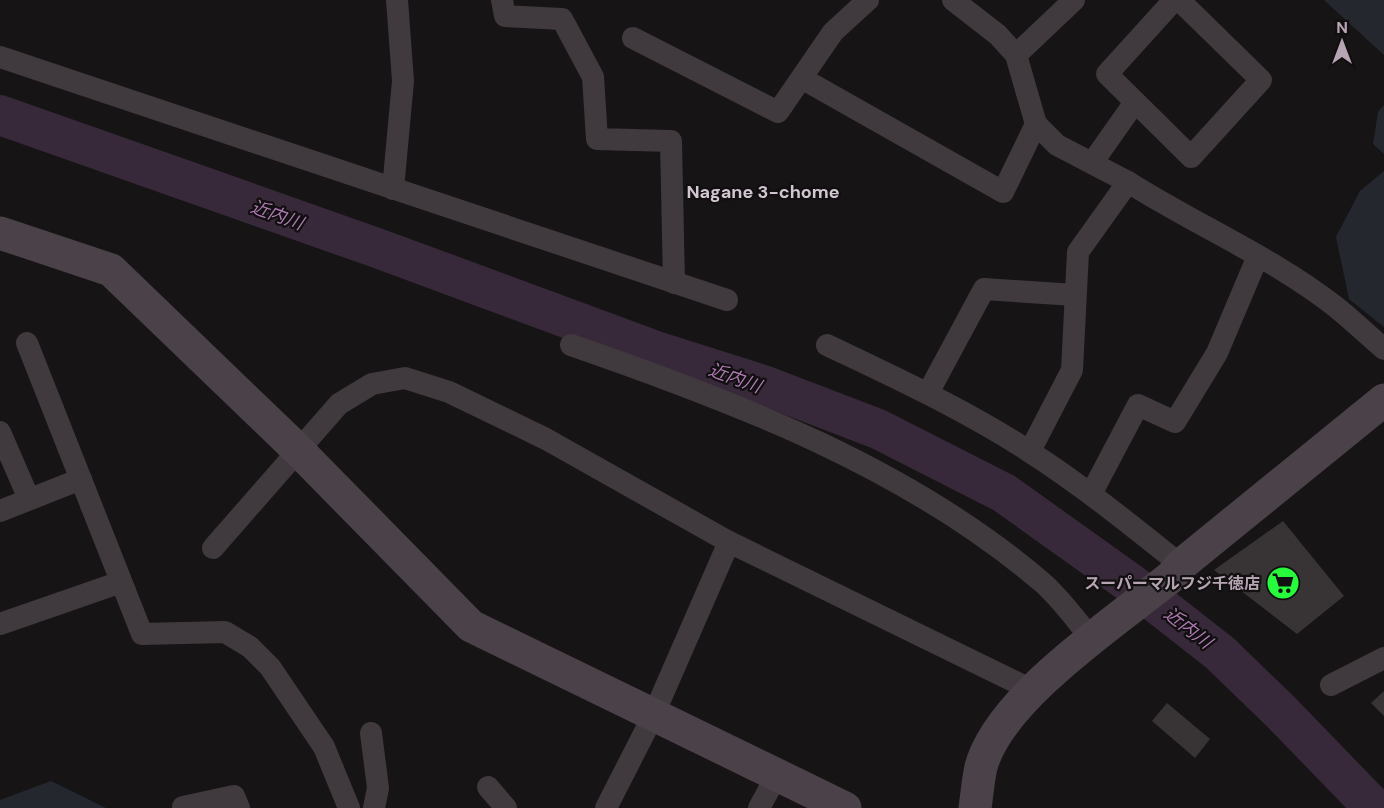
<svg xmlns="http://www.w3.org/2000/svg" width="1384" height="808" font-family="'DM Sans','Noto Sans JP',sans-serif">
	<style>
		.green { fill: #24282e }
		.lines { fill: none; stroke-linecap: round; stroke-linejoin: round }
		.river { stroke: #38293a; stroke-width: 40 }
		.building { fill: #383436 }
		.street { stroke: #40393e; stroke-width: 22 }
		.secondary { stroke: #4b4249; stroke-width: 33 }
		.labels { text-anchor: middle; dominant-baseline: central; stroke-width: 4.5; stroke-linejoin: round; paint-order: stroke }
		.poi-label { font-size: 16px; font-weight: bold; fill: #b7a5b4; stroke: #110f10; text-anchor: end }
		.neighbourhood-label { font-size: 18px; font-weight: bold; fill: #d2c6d0; stroke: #110f10 }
		.water-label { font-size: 18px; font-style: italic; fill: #ae7ab3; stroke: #110f10 }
	</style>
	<rect width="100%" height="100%" fill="#161415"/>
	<!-- green -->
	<g class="green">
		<path d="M 1324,0 L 1384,0 L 1384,55 Z"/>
		<path d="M 1384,105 L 1384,154 L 1373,144 L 1378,112 Z"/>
		<path d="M 1384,171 L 1384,327 L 1349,299 L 1336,237 L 1360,191 Z"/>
		<path d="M 51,781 L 106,808 L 0,808 L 0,800 Z"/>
	</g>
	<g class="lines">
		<!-- river -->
		<path class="river" d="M 0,115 L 377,248 L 656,351 L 763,385 L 878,429 L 1004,493 L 1137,588 L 1220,653 L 1280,711 L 1374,808"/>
	</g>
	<!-- building -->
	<g class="building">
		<path d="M 1283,521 L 1344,596 L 1297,634 L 1214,570 Z"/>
		<path d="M 1384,691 L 1384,716 L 1371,703 Z"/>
		<path d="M 1167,703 L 1210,739 L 1195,758 L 1152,721 Z"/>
	</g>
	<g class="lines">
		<!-- street -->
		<g class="street">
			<path d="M 502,0 L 505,16 L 562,19 L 593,77 L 597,139 L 671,141 L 674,283"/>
			<path d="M 953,0 L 998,35 L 1016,55 L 1036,124 L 1057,145 L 1128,182"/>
			<path d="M 1174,0 L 1107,74 L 1191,157 L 1261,80 L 1179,0"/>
			<path d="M 633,38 L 778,112 L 833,32 L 868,0"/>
			<path d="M 1016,55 L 1074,0"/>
			<path d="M 0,57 L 727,300"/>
			<path d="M 803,79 L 1003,192 L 1036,124"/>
			<path d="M 1092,163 L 1135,102"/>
			<path d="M 393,189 L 403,81 L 397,0"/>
			<path d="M 27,343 L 142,634 L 225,632 L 250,647 L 270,667 L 324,747 L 349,808"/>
			<path d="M 571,345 C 736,402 909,468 1043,583 C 1061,599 1076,620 1091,638"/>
			<path d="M 827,345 C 896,378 966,410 1030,452 C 1083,486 1132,526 1181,565"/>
			<path d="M 928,393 L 984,289 L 1075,295"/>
			<path d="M 0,432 L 29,499"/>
			<path d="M 1030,451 L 1072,370 L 1078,252 L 1128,182 C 1196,225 1272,257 1336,307 C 1352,320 1368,335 1384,349"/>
			<path d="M 1091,494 L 1138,405 L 1175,422 L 1217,353 L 1258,256"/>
			<path d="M 0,511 L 81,479"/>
			<path d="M 729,542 L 1034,691"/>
			<path d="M 213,548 L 339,404 L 372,384 L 405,378 L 449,392 L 546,439 L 729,542 L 653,716 L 606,808"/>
			<path d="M 0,624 L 121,582"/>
			<path d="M 1331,685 L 1384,658"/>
			<path d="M 371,733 L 378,788 L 374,808"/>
			<path d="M 488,787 L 506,808"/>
			<path d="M 183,807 L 234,796 L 239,808"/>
			<path d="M 759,808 L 777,775"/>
		</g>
		<!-- secondary -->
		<g class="secondary">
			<path d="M 0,233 L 111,270 L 298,450 L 471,626 L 845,808"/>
			<path d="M 975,808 C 977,795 978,780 981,767 C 999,698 1118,620 1172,576 L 1181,565 L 1384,400"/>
		</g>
	</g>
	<!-- icons -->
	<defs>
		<symbol id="supermarket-disc" viewBox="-11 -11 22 22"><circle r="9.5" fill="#27fa3c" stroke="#110f10"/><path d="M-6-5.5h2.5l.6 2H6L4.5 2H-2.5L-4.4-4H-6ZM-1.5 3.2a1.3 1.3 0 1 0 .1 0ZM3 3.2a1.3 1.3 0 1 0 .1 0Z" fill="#111"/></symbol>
	</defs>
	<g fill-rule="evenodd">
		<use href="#supermarket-disc" x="1264" y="564" width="38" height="38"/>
	</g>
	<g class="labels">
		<!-- poi labels -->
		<g class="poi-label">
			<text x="1260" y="583">スーパーマルフジ千徳店</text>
		</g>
		<!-- neighbourhood labels -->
		<g class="neighbourhood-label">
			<text x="763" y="192">Nagane 3-chome</text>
		</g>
		<!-- water labels -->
		<g class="water-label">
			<text transform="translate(277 215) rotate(20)">近内川</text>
			<text transform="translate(735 378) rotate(20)">近内川</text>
			<text transform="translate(1188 628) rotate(38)">近内川</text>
		</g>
	</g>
	<!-- north arrow -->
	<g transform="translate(1342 42)" stroke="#110f10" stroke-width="4.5" paint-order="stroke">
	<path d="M0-4.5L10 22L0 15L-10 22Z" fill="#b7a5b4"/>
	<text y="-9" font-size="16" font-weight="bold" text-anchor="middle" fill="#b7a5b4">N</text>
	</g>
</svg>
